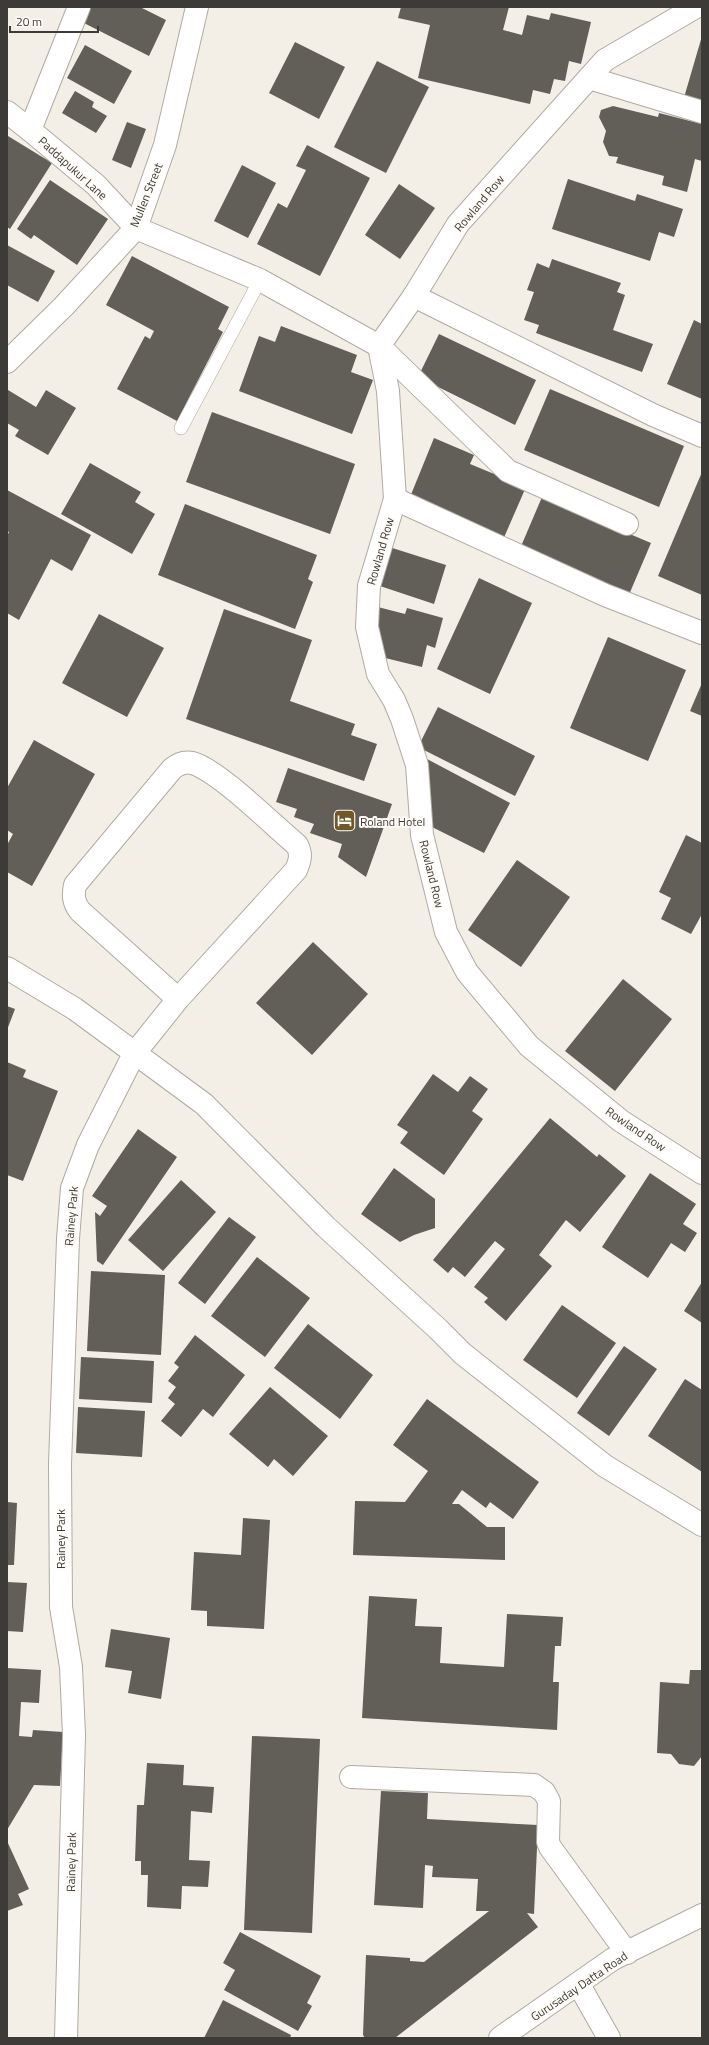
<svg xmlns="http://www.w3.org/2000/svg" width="709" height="2045" font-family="'Titillium Web',sans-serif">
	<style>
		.building { fill: #625e58 }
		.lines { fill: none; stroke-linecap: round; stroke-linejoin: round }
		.service-casing { stroke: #afaba3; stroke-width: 14 }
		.minor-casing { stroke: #afaba3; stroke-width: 24 }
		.tertiary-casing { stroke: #afaba3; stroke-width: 24 }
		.service { stroke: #fff; stroke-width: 13 }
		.minor { stroke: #fff; stroke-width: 22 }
		.tertiary { stroke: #fff; stroke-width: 22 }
		.labels { text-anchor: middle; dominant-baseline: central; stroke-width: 4; stroke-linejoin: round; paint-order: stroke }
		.street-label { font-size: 12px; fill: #3d3b38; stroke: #fffcf7 }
		.poi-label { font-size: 12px; fill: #3d3b38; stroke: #fffcf7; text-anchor: start }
	</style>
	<rect width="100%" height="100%" fill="#f3eee6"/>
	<!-- building -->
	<g class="building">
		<path d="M 89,7 L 140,7 L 166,20 L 149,56 L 82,22 Z"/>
		<path d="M 401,7 L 509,7 L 503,30 L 522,35 L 527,15 L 549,20 L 551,13 L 591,22 L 581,64 L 569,61 L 565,81 L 554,79 L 550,94 L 533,90 L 530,104 L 418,78 L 430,25 L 398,18 Z"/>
		<path d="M 702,36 L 702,106 L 683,101 Z"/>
		<path d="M 295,42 L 345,67 L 319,119 L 269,93 Z"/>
		<path d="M 85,45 L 132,71 L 114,104 L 67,78 Z"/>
		<path d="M 377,61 L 429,87 L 386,173 L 334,147 Z"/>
		<path d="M 75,91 L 94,102 L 92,107 L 107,116 L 96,133 L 62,113 Z"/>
		<path d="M 613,106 L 658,117 L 659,113 L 702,124 L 702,161 L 695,159 L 687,192 L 662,185 L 664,176 L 616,163 L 618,157 L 609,156 L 603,142 L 606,131 L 599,117 L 601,110 Z"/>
		<path d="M 127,122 L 146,129 L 131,168 L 112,160 Z"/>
		<path d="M 8,136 L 52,163 L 10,229 L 7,227 L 7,139 Z"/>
		<path d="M 307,145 L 370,178 L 320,276 L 257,244 L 278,203 L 287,208 L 306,170 L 296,166 Z"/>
		<path d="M 242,165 L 276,183 L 248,238 L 214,221 Z"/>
		<path d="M 568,179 L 635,201 L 637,194 L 683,209 L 674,237 L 659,232 L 650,261 L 552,229 Z"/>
		<path d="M 50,180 L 108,219 L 77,265 L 34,235 L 31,239 L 17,229 Z"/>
		<path d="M 399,184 L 435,208 L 400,259 L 365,235 Z"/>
		<path d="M 7,245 L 55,271 L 38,302 L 7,285 Z"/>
		<path d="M 132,256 L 229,307 L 218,329 L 223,332 L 177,421 L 117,389 L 145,336 L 150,339 L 154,331 L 106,305 Z"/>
		<path d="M 552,259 L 621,283 L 617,292 L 625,295 L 613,330 L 653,344 L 642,372 L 536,333 L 539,325 L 524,320 L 534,292 L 527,290 L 537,263 L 549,268 Z"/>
		<path d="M 694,320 L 702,324 L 702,399 L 667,384 Z"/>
		<path d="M 281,326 L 357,355 L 351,372 L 373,380 L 352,434 L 239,391 L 259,336 L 275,342 Z"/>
		<path d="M 439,334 L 536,380 L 515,425 L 418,377 Z"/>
		<path d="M 550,389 L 684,446 L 659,507 L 524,450 Z"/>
		<path d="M 8,390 L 36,407 L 46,390 L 76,408 L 48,455 L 15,436 L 19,430 L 7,423 Z"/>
		<path d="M 212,412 L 355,464 L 330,534 L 186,482 Z"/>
		<path d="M 434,438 L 474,455 L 470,464 L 526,487 L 502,542 L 408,502 Z"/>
		<path d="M 90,463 L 141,492 L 135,502 L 155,514 L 132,554 L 61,514 Z"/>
		<path d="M 702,472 L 702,595 L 658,576 Z"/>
		<path d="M 7,490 L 91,535 L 72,571 L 51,559 L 19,620 L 7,613 L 7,536 L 9,532 L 7,531 Z"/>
		<path d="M 542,497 L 651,543 L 628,597 L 519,551 Z"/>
		<path d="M 185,504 L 317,555 L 308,579 L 313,582 L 295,629 L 158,575 Z"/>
		<path d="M 386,546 L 446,565 L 434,604 L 374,584 Z"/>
		<path d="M 479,578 L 532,603 L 490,694 L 437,669 Z"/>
		<path d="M 374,606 L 405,614 L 407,608 L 443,618 L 435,648 L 427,645 L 422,667 L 377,656 Z"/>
		<path d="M 224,609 L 312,640 L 290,701 L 355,724 L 351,735 L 377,744 L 364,781 L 186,719 Z"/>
		<path d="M 99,614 L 164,648 L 127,717 L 62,683 Z"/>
		<path d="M 608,637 L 686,670 L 648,761 L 570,728 Z"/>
		<path d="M 702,683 L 702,716 L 690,711 Z"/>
		<path d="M 438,707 L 535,756 L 515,796 L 418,747 Z"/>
		<path d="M 34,740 L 95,774 L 32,886 L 7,872 L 7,845 L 13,834 L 7,830 L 7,788 Z"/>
		<path d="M 427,759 L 510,803 L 484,853 L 424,823 Z"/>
		<path d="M 288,768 L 392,804 L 366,877 L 338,857 L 342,844 L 310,833 L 314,824 L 294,817 L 297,809 L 276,802 Z"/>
		<path d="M 686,835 L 702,843 L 702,914 L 691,934 L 661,919 L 671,898 L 659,892 Z"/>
		<path d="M 517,860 L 570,897 L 521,967 L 468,930 Z"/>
		<path d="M 313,942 L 368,994 L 312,1055 L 256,1003 Z"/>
		<path d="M 623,979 L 672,1019 L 615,1091 L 565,1051 Z"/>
		<path d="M 7,1006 L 15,1009 L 7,1030 Z"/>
		<path d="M 7,1062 L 26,1070 L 23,1077 L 58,1091 L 23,1181 L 7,1175 Z"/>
		<path d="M 433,1074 L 458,1092 L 470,1076 L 488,1089 L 472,1111 L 483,1119 L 444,1175 L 400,1143 L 408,1132 L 397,1125 Z"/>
		<path d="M 550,1118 L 597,1157 L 599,1154 L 626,1176 L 580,1232 L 566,1220 L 539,1255 L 552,1266 L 506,1321 L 484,1302 L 488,1298 L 474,1287 L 505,1249 L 495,1241 L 465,1277 L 453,1267 L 448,1273 L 433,1260 Z"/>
		<path d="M 138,1129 L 177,1157 L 103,1265 L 97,1261 L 95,1212 L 100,1216 L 107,1206 L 92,1196 Z"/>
		<path d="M 394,1168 L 435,1199 L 435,1228 L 414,1235 L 400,1242 L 361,1214 Z"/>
		<path d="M 650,1173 L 696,1204 L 683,1224 L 697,1233 L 685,1252 L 671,1243 L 648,1278 L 602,1247 Z"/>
		<path d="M 181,1180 L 216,1212 L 163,1271 L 128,1240 Z"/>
		<path d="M 229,1217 L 256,1237 L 205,1304 L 178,1283 Z"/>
		<path d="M 257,1257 L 310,1298 L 265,1357 L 211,1316 Z"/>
		<path d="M 91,1271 L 165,1275 L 161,1355 L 87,1351 Z"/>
		<path d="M 702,1282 L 702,1323 L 684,1311 Z"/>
		<path d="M 562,1305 L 616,1343 L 577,1398 L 523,1360 Z"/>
		<path d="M 308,1324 L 373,1375 L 340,1419 L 274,1368 Z"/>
		<path d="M 195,1335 L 245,1375 L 213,1417 L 203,1409 L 181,1437 L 161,1421 L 175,1404 L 168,1398 L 176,1387 L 168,1381 L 179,1367 L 174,1363 Z"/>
		<path d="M 624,1346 L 657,1369 L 609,1436 L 577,1413 Z"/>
		<path d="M 81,1357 L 154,1361 L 152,1403 L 79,1399 Z"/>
		<path d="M 685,1379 L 702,1390 L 702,1472 L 648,1436 Z"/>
		<path d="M 270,1387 L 328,1436 L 293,1476 L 274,1459 L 268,1467 L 229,1434 Z"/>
		<path d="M 427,1399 L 539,1482 L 513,1519 L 490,1502 L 486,1508 L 462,1490 L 452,1504 L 459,1504 L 487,1527 L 505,1527 L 505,1560 L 353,1555 L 355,1501 L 405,1502 L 428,1471 L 393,1445 Z"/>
		<path d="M 78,1407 L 145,1411 L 142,1457 L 76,1453 Z"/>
		<path d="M 7,1502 L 17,1503 L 14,1565 L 7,1565 Z"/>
		<path d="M 243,1518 L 270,1520 L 264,1629 L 207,1626 L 207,1611 L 191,1610 L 194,1552 L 241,1555 Z"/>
		<path d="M 7,1582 L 27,1583 L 23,1632 L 7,1631 Z"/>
		<path d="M 369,1596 L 417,1599 L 415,1626 L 442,1627 L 440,1663 L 504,1667 L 507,1614 L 563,1617 L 561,1646 L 555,1646 L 553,1682 L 559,1682 L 557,1730 L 362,1718 Z"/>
		<path d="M 111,1629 L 170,1638 L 161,1699 L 128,1693 L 132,1671 L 105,1667 Z"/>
		<path d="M 7,1668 L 41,1670 L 39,1703 L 21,1702 L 19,1736 L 32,1737 L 33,1730 L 63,1732 L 60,1786 L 34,1785 L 7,1830 Z"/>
		<path d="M 690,1670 L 702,1670 L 702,1756 L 694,1766 L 679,1764 L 671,1754 L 657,1753 L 660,1682 L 689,1684 Z"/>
		<path d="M 252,1736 L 320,1739 L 312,1933 L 244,1930 Z"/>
		<path d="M 147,1763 L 184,1765 L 183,1785 L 214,1787 L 212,1813 L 191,1811 L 189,1860 L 210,1861 L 208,1887 L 182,1886 L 181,1909 L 147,1907 L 148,1875 L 141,1875 L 141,1861 L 135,1861 L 137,1805 L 144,1805 Z"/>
		<path d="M 381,1791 L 428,1793 L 427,1819 L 538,1825 L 534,1914 L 527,1913 L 538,1927 L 395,2038 L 365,2038 L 363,2035 L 366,1955 L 410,1958 L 410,1961 L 424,1962 L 489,1911 L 476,1911 L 478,1879 L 432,1877 L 433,1866 L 425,1865 L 423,1908 L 374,1905 Z"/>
		<path d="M 7,1841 L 29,1889 L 18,1894 L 23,1905 L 7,1911 Z"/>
		<path d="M 240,1932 L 321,1976 L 307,2003 L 312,2006 L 298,2031 L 224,1990 L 235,1970 L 223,1963 Z"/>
		<path d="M 223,2000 L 291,2035 L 290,2038 L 204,2038 Z"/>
	</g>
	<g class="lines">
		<defs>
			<path id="service" d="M 181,428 L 260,280"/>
			<g id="minor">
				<path d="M 696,7 L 605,60 L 458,224 L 414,296 L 379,346 L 388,391 L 395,499 L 369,586 L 367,627 L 378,674 L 394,700 L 402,719 L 417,765 L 422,835 L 446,932 L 467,972 L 529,1046 L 621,1121 L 702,1173"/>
				<path d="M 589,78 L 702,112"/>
				<path d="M 7,112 L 30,130 L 96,185 L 136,228 L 260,280 L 379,346 L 508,471 L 627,524"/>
				<path d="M 30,130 L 79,7"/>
				<path d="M 414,296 L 653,415 L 702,436"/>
				<path d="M 7,362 L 64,306 L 136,228 L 165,145 L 197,7"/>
				<path d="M 395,499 L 605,595 L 702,633"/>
				<path d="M 351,1777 L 534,1785 L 544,1792 L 549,1801 L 548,1842 L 550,1847 L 627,1953"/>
				<path d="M 579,1985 L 609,2038"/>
				<path d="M 66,2038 L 74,1735 L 71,1667 L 61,1607 L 60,1464 L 68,1239 L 72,1188 L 88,1145 L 134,1054 L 178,999 L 80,911 C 73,902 73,895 75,885 L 172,769 C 178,764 184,761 192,763 C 217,769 274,826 297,845 C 302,854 300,861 296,870 L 178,999"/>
			</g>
			<g id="tertiary">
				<path d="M 7,968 L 75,1009 L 204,1104 L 326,1227 L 438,1329 L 463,1354 L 605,1466 L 702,1525"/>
				<path d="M 500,2038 L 613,1959 L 702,1915"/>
			</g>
		</defs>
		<!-- service casing -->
		<use href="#service" class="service-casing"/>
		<!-- minor casing -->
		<use href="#minor" class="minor-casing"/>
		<!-- tertiary casing -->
		<use href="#tertiary" class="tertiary-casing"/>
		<!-- service -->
		<use href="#service" class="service"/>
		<!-- minor -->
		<use href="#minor" class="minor"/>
		<!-- tertiary -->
		<use href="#tertiary" class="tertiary"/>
	</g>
	<!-- icons -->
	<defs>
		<symbol id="hotel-square" viewBox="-11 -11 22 22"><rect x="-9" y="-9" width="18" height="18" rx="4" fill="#725729" stroke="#fffcf7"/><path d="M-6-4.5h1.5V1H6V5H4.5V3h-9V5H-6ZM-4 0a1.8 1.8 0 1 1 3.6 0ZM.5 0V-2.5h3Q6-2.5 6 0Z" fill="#fff"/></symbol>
	</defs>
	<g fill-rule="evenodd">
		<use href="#hotel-square" x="332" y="808" width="25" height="25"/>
	</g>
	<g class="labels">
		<!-- street labels -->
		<g class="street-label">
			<text transform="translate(73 168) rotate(42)">Paddapukur Lane</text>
			<text transform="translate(146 195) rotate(-68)">Mullen Street</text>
			<text transform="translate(479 203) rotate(-50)">Rowland Row</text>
			<text transform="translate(380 551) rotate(-74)">Rowland Row</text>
			<text transform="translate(432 874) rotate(76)">Rowland Row</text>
			<text transform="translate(636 1129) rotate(34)">Rowland Row</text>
			<text transform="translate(71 1216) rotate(-85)">Rainey Park</text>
			<text transform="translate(60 1539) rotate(-90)">Rainey Park</text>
			<text transform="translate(71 1862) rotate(-89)">Rainey Park</text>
			<text transform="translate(579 1986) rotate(-34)">Gurusaday Datta Road</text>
		</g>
		<!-- poi labels -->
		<g class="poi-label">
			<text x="360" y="821">Roland Hotel</text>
		</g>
	</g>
	<!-- border -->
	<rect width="709" height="2045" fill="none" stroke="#3d3b38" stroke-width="16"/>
	<!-- scale -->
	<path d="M10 26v6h88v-6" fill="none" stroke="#3d3b38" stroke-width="2"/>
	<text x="16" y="26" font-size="12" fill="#3d3b38" stroke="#fffcf7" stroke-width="3" paint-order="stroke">20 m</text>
</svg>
